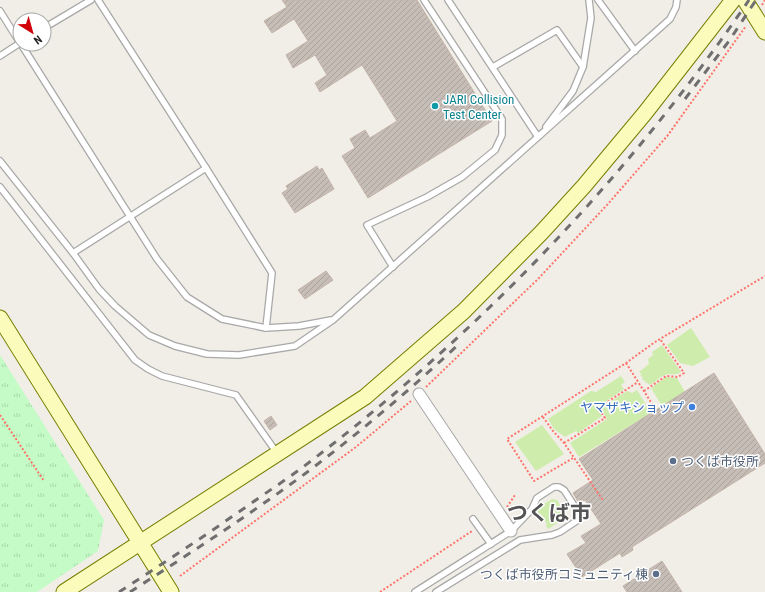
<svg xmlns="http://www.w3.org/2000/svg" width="765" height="592" font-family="'Roboto Condensed','Noto Sans JP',sans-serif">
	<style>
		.grass { fill: #ceecac }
		.park { fill: url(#park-tufts) }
		.building { fill: url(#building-hatch); stroke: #c4b4a9 }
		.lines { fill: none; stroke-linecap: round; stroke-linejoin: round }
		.lane-casing { stroke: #a8a8a8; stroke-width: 8 }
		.street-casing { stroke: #a8a8a8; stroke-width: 13 }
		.secondary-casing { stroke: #767e01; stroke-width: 17 }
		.path { stroke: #fe746b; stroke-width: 2; stroke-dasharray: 2 2; stroke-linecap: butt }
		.lane { stroke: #fff; stroke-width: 5.5 }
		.street { stroke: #fff; stroke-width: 11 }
		.secondary { stroke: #fbfcbb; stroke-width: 15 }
		.rail { stroke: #6f6f6f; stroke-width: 3; stroke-dasharray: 8 8; stroke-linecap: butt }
		.culture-dot { fill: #0f9aa8; stroke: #fff; stroke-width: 1.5 }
		.shop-dot { fill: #3f7fe0; stroke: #fff; stroke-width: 1.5 }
		.service-dot { fill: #5c6f8a; stroke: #fff; stroke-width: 1.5 }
		.labels { text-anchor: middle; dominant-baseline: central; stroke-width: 3; stroke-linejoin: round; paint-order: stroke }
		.culture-label { font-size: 13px; fill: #0d838f; stroke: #fff; text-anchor: start }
		.shop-label { font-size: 13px; fill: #366cbe; stroke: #fff; text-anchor: end }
		.service-label { font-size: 13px; fill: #4e5e75; stroke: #fff; text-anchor: start }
		.town-label { font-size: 21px; font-weight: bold; fill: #545454; stroke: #fff }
	</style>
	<defs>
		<pattern id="park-tufts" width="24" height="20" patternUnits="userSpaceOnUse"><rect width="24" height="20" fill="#c4fbc6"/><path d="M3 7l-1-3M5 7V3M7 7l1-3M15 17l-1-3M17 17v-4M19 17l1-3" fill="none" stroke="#a8d7aa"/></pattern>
		<pattern id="building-hatch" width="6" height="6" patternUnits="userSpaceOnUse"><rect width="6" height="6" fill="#c6bdb6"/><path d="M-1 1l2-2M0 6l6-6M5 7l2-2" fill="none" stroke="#aaa29c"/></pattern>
	</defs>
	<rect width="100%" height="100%" fill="#f1eee7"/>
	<!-- grass -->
	<g class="grass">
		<path d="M 691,328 L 710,357 L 693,366 L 680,363 L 667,345 Z"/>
		<path d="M 662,345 L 681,372 C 674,377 671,372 665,375 C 658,377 655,384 648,385 L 649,384 L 645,382 L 646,380 L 644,381 L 642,378 L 644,377 L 642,377 L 640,375 L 642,374 L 639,372 L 649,364 L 648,359 L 653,355 L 652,352 Z"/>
		<path d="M 621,376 L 625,382 L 621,385 L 624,389 L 596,408 L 602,416 L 578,433 L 576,431 L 565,437 L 554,429 L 548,419 L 591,391 L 596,392 Z"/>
		<path d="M 666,377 L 677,378 L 685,392 L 662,406 L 651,388 Z"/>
		<path d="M 637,390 L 651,413 L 579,457 L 570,443 L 607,419 L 601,408 L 627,391 L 632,393 Z"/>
		<path d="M 542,425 L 564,454 L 536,471 L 515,442 Z"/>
		<path d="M 552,499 L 557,500 L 567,517 L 548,529 L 546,526 L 547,524 L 541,514 L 534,513 L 536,509 Z"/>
	</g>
	<!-- park -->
	<path class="park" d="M 0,355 L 104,520 L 98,551 L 37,592 L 0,592 Z"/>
	<!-- building -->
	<g class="building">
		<path d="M 282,0 L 417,0 L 492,121 L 368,198 L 342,156 L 355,148 L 350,139 L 365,130 L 370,138 L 397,121 L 362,65 L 320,92 L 315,83 L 327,75 L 315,55 L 293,68 L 286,55 L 308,41 L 294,19 L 272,33 L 264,21 L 287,7 Z"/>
		<path d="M 317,166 L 319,170 L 322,168 L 334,189 L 295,213 L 282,193 L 288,189 L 286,186 Z"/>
		<path d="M 326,271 L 333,280 L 305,299 L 298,290 Z"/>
		<path d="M 714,373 L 765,454 L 765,463 L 632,547 L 633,550 L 622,557 L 620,553 L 582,577 L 567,554 L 586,543 L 581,536 L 601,524 L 585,500 L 579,503 L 573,493 L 593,480 L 579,459 Z"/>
		<path d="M 271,416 L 277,425 L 270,430 L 264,421 Z"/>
		<path d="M 662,561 L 682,592 L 627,592 L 623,586 Z"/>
	</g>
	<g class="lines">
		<defs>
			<g id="lane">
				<path d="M 448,0 L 538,137 L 541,134"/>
				<path d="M 598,0 L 635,51"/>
				<path d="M 0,11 L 20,43"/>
				<path d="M 44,28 L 91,0"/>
				<path d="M 21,44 L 157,259 L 187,297 L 222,319 L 266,328 L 299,326 L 331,320"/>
				<path d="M 0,56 L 20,43"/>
				<path d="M 493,67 L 557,30 L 583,67"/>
				<path d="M 546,127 L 573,91 L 583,67 L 591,18 L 589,0"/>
				<path d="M 0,161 L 73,253 L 99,289 L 115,306 L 149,335 L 175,346 L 207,354 L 239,355 L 295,346 L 333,320 L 670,19 L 676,7 L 677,0"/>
				<path d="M 206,168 L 272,273 L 266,328"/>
				<path d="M 0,187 L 135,360 L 148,369 L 162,376 L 236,395 L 277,453"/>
				<path d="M 73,253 L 206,168 L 98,0"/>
				<path d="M 393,267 L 367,225 L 427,197 L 462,177 L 495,150 L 502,135 L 502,119 L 424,0"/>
				<path d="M 473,519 L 491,544"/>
				<path d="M 415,592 L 511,531 L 532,509 L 537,498 L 554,487 L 559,487 L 564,490 L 579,513 L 578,520 L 560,532 L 552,535 L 520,540 L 436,592"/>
			</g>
			<path id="street" d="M 419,394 L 511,531"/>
			<g id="secondary">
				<path d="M 745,0 L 765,32"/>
				<path d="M 0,318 L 171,592"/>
				<path d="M 64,592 L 365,397 L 464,311 L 542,232 L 584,186 L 645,113 L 733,0"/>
			</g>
		</defs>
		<!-- lane casing -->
		<use href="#lane" class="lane-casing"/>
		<!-- street casing -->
		<use href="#street" class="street-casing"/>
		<!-- secondary casing -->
		<use href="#secondary" class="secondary-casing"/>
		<!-- path -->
		<g class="path">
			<path d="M 762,5 L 765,0"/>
			<path d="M 626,363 L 656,410"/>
			<path d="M 426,387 L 538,279 L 607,205 L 668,135 L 746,26"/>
			<path d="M 644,391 L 666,376 L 678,377 L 684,373 L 660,339"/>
			<path d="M 0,415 L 44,481"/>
			<path d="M 543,417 L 553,431 L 564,443 L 602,499 L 604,498"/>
			<path d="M 564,443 L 605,418 L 598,408 L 638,382"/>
			<path d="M 573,458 L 534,481 L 507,439 L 626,363 L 655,342 L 765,276"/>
			<path d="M 507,507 L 515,495"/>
			<path d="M 180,576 L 356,447 L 411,401"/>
			<path d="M 380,592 L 472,531"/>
		</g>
		<!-- lane -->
		<use href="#lane" class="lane"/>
		<!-- street -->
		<use href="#street" class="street"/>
		<!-- secondary -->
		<use href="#secondary" class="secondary"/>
		<!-- rail -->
		<g class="rail">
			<path d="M 685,99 L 729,41 L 756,0"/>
			<path d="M 119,592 C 164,563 209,533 253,502 C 270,490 287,479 303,467 C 476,336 627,179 749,0"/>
			<path d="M 130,592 C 189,554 249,515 306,473 C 359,433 410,390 459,344"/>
		</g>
	</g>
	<!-- markers -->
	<circle class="culture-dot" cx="435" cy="106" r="4"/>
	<circle class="shop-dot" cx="692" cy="407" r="4"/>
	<g class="service-dot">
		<circle cx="673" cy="461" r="4"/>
		<circle cx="656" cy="574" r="4"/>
	</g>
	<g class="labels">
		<!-- culture labels -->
		<g class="culture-label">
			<text x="443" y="99">JARI Collision<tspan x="443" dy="15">Test Center</tspan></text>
		</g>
		<!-- shop labels -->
		<g class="shop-label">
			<text x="684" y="407">ヤマザキショップ</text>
		</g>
		<!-- service labels -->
		<g class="service-label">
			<text x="681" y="461">つくば市役所</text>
			<text x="648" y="574" text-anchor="end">つくば市役所コミュニティ棟</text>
		</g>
		<!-- town labels -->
		<g class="town-label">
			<text x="549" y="513">つくば市</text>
		</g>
	</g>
	<!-- north arrow -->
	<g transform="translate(32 32) rotate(143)"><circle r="19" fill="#ffffff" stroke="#a6a6a6"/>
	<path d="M0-3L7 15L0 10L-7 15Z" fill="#d10008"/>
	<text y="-6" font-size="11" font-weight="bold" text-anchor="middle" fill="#212121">N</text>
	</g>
</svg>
